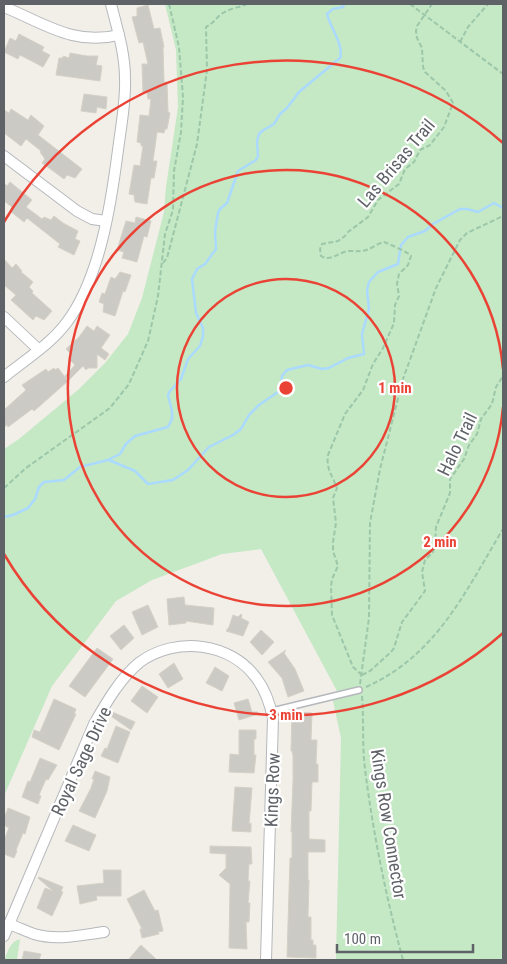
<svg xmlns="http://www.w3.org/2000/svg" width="507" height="964" font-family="'Roboto Condensed',sans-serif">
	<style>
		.green { fill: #c5e8c5 }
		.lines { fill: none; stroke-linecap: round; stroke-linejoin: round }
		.stream { stroke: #aadaff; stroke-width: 2.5 }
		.building { fill: #cccac5; stroke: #d6d1c6 }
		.lane-casing { stroke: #b5b8bc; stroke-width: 8 }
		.street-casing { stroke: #b5b8bc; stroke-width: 12 }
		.path { stroke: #9cc7a9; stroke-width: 2; stroke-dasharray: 5 2.5; stroke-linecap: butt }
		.lane { stroke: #fff; stroke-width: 5 }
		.street { stroke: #fff; stroke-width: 10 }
		.ring { fill: none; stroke: #ea4335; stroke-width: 2.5 }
		.labels { text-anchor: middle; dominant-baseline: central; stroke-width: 4.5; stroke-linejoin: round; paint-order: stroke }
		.street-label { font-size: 18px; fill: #5f6368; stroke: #fff }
		.centre { fill: #ea4335; stroke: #fff; stroke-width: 2.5 }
		.ring-label { font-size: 15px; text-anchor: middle; font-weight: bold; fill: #ea4335; stroke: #fff; stroke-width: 4.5; stroke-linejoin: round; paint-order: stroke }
	</style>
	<rect width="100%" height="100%" fill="#f1efe8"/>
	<!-- green -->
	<g class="green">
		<path d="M 165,4 L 503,4 L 503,960 L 336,960 L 341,738 L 333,701 L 340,692 L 337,691 L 261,549 L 222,554 L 152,580 L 116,601 L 52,686 L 4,796 L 4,449 L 19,439 L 79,389 L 105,363 L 128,334 L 142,298 L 164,212 L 166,187 L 178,107 L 176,50 Z"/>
		<path d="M 20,939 L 17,960 L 4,960 C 8,952 10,941 20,939 Z"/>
	</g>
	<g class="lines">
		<!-- stream -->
		<g class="stream">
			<path d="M 109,460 L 135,471 L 148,484 L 173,480 L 188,470 L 209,447 L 233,435 L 241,429 L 249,415 L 259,405 L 278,392 L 281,387 L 282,376 L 287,370 L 308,365 L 322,369 L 329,368 L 348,358 L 364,354 L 362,334 L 369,309 L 367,290 L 369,282 L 378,272 L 398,264 L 401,245 L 408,237 L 425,231 L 433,224 L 460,209 L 467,209 L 478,212 L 494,203 L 503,208"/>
			<path d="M 4,517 L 13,515 L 28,508 L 35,499 L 39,487 L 44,482 L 64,480 L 80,467 L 108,460 L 120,454 L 126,444 L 135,436 L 168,427 L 172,419 L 172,411 L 168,395 L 170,391 L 181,379 L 188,359 L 200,346 L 203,336 L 203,328 L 196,313 L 192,279 L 197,269 L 205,264 L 216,249 L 215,232 L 218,213 L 220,209 L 227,203 L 238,171 L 256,160 L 258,156 L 257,141 L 259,134 L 262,131 L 274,124 L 280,114 L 287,108 L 299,92 L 340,58 C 344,45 330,27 327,14 L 333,9 L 343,7 L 344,4"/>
		</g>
	</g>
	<!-- building -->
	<g class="building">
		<path d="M 148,5 L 154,29 L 160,28 L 164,47 L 163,47 L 164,82 L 167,82 L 168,112 L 170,113 L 167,129 L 165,129 L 164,133 L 157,132 L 153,161 L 157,161 L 154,178 L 151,178 L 147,204 L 135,202 L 134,195 L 129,194 L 134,165 L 140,166 L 143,146 L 141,146 L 141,143 L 137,142 L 140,115 L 149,116 L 151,99 L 148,99 L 147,92 L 143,93 L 142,64 L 148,64 L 143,42 L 139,43 L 132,17 L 137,16 L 137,8 Z"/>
		<path d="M 19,34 L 44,47 L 42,51 L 50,55 L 43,67 L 20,55 L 18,59 L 4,52 L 10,38 L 16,41 Z"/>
		<path d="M 70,53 L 87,56 L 98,56 L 96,65 L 102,66 L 100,81 L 56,75 L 59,58 L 63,58 L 63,56 L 69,58 Z"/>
		<path d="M 84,94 L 107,97 L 106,109 L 97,107 L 96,113 L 81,111 Z"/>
		<path d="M 11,109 L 28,120 L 31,115 L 44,126 L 38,135 L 82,169 L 75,178 L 67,175 L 64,179 L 49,168 L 42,163 L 45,159 L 40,152 L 41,151 L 26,139 L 21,146 L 4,133 L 4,110 L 9,113 Z"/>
		<path d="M 10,182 L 32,200 L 26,207 L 42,219 L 44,217 L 51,220 L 54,216 L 63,223 L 78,231 L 75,239 L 80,241 L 74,255 L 58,247 L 60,244 L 27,218 L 24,222 L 10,211 L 12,207 L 4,201 L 4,183 L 7,186 Z"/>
		<path d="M 136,217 L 151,221 L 147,237 L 144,236 L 137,262 L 122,258 L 124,252 L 117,250 L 126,221 L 135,223 Z"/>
		<path d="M 4,259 L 12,268 L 16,264 L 22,271 L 21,272 L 33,282 L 29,287 L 33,291 L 32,293 L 52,311 L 44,320 L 36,316 L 33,320 L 11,300 L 16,295 L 4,285 Z"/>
		<path d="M 120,272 L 131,275 L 125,292 L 123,291 L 115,316 L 103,312 L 104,304 L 99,302 L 102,293 L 105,294 L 111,277 L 115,279 Z"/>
		<path d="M 87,326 L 94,331 L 97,326 L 110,335 L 101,348 L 109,354 L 105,360 L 97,354 L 97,368 L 88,368 L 86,370 L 83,366 L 69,380 L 65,376 L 75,365 L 69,359 L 72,355 L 66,349 L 79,337 Z"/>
		<path d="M 54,368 L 55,370 L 58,368 L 68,381 L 34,411 L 32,409 L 8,427 L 7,425 L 4,427 L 4,410 L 26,390 L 22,385 L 46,369 L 48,372 Z"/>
		<path d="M 184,597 L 185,605 L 214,608 L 213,625 L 186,621 L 186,623 L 169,625 L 167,599 Z"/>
		<path d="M 148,605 L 158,627 L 142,635 L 132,612 Z"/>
		<path d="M 241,614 L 242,615 L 241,618 L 249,622 L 243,636 L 226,631 L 229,627 L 233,615 L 238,617 Z"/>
		<path d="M 124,625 L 134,638 L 121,650 L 110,636 Z"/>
		<path d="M 261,630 L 274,642 L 262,655 L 250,642 Z"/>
		<path d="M 97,648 L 113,659 L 85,697 L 69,686 Z"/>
		<path d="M 286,650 L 284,653 L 295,669 L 304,691 L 288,697 L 282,678 L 268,662 Z"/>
		<path d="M 174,663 L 183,679 L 168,688 L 159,674 Z"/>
		<path d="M 215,667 L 229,676 L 222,691 L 206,683 Z"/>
		<path d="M 142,686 L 158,697 L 147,713 L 131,701 Z"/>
		<path d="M 54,699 L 76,709 L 74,714 L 76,714 L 59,750 L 32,737 L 34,730 L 40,732 Z"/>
		<path d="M 248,699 L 252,712 L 258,712 L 258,714 L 239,720 L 234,703 Z"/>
		<path d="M 110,711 L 135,722 L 131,730 L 108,714 Z"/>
		<path d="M 292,712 L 312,713 L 311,740 L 317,740 L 316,764 L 318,764 L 318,782 L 312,782 L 311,811 L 309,811 L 309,839 L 325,840 L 325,852 L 308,852 L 308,880 L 309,880 L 308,917 L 311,917 L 311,940 L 313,940 L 313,945 L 316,945 L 316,958 L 287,957 L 290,858 L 292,858 L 292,831 L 291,832 L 293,781 L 293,756 L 292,751 L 291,751 Z"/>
		<path d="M 116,726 L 130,732 L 118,763 L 101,756 L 105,748 L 107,749 Z"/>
		<path d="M 239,730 L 256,730 L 256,739 L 254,739 L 254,755 L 256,755 L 254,773 L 229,772 L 230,754 L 239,755 Z"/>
		<path d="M 40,758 L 57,765 L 48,780 L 46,779 L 39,795 L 41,796 L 38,804 L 22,797 L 28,781 L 30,782 Z"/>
		<path d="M 95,771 L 110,777 L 107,791 L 95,818 L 79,811 L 91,788 L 94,779 L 92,779 Z"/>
		<path d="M 235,787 L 252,788 L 249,824 L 251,823 L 251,832 L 232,831 Z"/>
		<path d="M 8,808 L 30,817 L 25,834 L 23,833 L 16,850 L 17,851 L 14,858 L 4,854 L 4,840 L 9,828 L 4,825 L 4,818 Z"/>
		<path d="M 73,825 L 96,835 L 89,851 L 65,841 Z"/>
		<path d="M 210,846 L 251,847 L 252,864 L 249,864 L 248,881 L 250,881 L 248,903 L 250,903 L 249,922 L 246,922 L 247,949 L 229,948 L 230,884 L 219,875 L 226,868 L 226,854 L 210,853 Z"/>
		<path d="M 103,870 L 121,870 L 121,896 L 96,896 L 97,900 L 80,904 L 77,886 L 104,883 Z"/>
		<path d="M 39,877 L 63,887 L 61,891 L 63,892 L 52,916 L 37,908 L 45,888 L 53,891 L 38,878 Z"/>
		<path d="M 144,890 L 155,911 L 158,910 L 163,931 L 158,932 L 159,934 L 142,938 L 140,929 L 142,929 L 127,899 Z"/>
		<path d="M 141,945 L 157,960 L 128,960 Z"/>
		<path d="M 24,951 L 41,954 L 39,960 L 22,960 Z"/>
	</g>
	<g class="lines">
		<defs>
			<path id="lane" d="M 272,711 L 359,690"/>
			<g id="street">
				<path d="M 4,7 C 44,23 73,46 119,35"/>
				<path d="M 4,156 L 77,211 L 92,219 L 106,221"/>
				<path d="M 4,317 L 38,349"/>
				<path d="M 4,377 C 25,360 51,344 67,322 C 100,278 111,204 118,150 C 121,126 126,102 125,78 C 125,53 117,28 111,4"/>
				<path d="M 9,924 C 17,927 26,931 34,934 C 57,941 81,935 104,932"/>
				<path d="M 4,936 L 94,724 C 106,703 121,677 140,662 C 176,636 231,642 257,679 C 266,691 270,704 273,718 L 266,960"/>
			</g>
		</defs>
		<!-- lane casing -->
		<use href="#lane" class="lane-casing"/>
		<!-- street casing -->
		<use href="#street" class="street-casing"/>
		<!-- path -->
		<g class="path">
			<path d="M 410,4 L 503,74"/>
			<path d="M 460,42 L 468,27 L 488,4"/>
			<path d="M 163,263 L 167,258 L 197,144 L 207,70 L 206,27 C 213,23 214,21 219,16 C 226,9 238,8 247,4"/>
			<path d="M 4,488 L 26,468 L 110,408 L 129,384 L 148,341 L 158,296 L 165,234 L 173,210 L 174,171 L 181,132 L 183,97 L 179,47 L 169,4"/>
			<path d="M 362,675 L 353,667 L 332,615 L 331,587 L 332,579 L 338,566 L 333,551 L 333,542 L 336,523 L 333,498 L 337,488 C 332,475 326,469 328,455 L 345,414 L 363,390 L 373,364 L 383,348 L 391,330 L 394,323 L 395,305 L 399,296 L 397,284 L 399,274 L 408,265 L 411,256 C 408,252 389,244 384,242 C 379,243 374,247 369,249 C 362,252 356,251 348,251 C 339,252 331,262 321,256 L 320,249 L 322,244 L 338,241 L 345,236 L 348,232 L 368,217 L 378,200 L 399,184 L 405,169 L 414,162 L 420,150 L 430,145 L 444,127 L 453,103 L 446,91 L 425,72 L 423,67 L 422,48 L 417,38 L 416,31 L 417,26 L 432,4"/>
			<path d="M 362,675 L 370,671 L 391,652 L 394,648 L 402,622 L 425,591 L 422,572 L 425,560 L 433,552 L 435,546 L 436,527 L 450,493 L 450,479 L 464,459 L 469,445 L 477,434 L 481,419 L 492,404 L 496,387 L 503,376"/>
			<path d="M 360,684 L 369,618 L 370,523 L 380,469 L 403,379 L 436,288 L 460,240 L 467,233 L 503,216"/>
			<path d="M 366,687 C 437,655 465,592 503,529"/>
			<path d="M 362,696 C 364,720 362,745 365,769 C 373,833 386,897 403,960"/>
		</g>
		<!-- lane -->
		<use href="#lane" class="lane"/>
		<!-- street -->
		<use href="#street" class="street"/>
	</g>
	<!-- distance rings -->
	<g class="ring">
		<circle cx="286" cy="388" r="109"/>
		<path d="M503 407A218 218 0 1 1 503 369"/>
		<path d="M503 633A327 327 0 0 1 4 554M4 222A327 327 0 0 1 503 143"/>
	</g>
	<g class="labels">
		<!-- street labels -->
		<g class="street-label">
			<text transform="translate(396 163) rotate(-50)">Las Brisas Trail</text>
			<text transform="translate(457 444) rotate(-64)">Halo Trail</text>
			<text transform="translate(81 761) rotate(-65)">Royal Sage Drive</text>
			<text transform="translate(272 790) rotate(-88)">Kings Row</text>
			<text transform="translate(389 824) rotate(81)">Kings Row Connector</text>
		</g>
	</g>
	<circle cx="286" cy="388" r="8" class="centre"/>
	<g class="ring-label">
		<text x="395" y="393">1 min</text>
		<text x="440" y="547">2 min</text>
		<text x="286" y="720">3 min</text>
	</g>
	<!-- border -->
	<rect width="507" height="964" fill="none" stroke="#5f6368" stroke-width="10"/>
	<!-- scale -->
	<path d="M337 944v8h136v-8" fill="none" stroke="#5f6368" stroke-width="2.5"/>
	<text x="344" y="944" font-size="15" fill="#5f6368" stroke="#ffffff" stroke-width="4" paint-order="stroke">100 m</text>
</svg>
